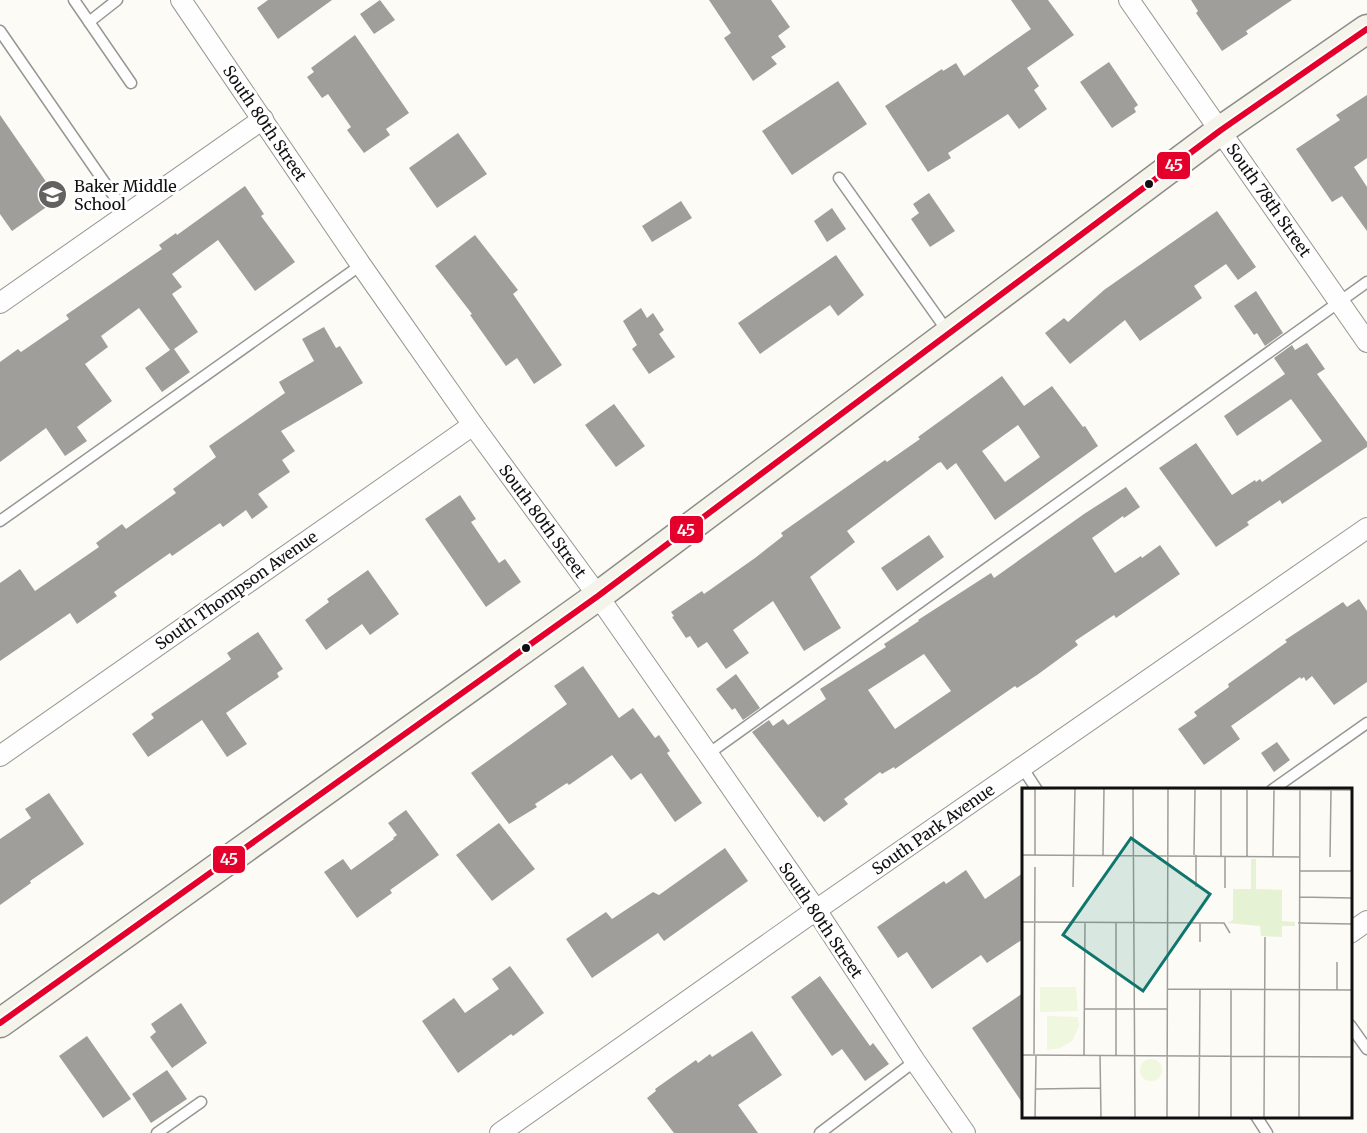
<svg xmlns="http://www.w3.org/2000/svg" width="1367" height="1133" font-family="Merriweather,serif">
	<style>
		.building { fill: #a09e9a; fill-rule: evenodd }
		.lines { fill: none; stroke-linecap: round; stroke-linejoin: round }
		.lane-casing { stroke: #969693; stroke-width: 13 }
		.street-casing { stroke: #969693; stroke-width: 22 }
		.secondary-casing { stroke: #8d8c8a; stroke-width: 31 }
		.lane { stroke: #fffefe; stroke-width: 10 }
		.street { stroke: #fffefe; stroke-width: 20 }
		.secondary { stroke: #f5f4eb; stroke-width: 28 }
		.bus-1-casing { stroke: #fff; stroke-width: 10 }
		.bus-1 { stroke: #e4002b; stroke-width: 6 }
		.bus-dot { fill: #101010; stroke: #fff; stroke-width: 2 }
		.labels { text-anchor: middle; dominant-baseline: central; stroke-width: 6; stroke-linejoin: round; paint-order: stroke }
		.street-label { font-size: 16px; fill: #101010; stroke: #fff }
		.poi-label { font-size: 16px; fill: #101010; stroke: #fff; text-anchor: start }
		.inset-road { fill: none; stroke: #9e9d99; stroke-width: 1.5 }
		.view { fill: #0f766e; fill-opacity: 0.15; stroke: #0f766e; stroke-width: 3 }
		.inset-edge { fill: none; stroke: #101010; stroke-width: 3 }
		.line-badge { stroke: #fff; stroke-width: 2 }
		.badge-label { font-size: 16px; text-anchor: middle; font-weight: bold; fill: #fff }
	</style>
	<rect width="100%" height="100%" fill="#fcfbf5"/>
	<!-- building -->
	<g class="building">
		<path d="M 268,0 L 332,0 L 278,39 L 257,8 Z"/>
		<path d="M 380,0 L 395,20 L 374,34 L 360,14 Z"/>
		<path d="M 709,0 L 771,0 L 790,27 L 778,36 L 786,47 L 771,57 L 777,64 L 753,81 L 724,38 L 731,33 Z"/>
		<path d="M 1011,0 L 1048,0 L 1074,35 L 1027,68 L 1039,86 L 1034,90 L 1047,109 L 1019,129 L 1008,114 L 948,153 L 951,158 L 928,172 L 885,106 L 942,69 L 943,71 L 956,63 L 964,76 L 1031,29 Z"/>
		<path d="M 1191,0 L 1292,0 L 1246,31 L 1248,34 L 1222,51 L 1196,13 L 1198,11 Z"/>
		<path d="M 355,35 L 409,113 L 386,129 L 390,135 L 364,153 L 347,130 L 351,127 L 328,94 L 322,98 L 307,77 L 314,72 L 311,68 Z"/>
		<path d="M 1109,62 L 1138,105 L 1134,108 L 1136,112 L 1112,128 L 1080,82 Z"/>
		<path d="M 838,81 L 867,124 L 792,175 L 762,131 Z"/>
		<path d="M 1367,95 L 1367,158 L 1354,167 L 1367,187 L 1367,231 L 1342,196 L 1332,202 L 1296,149 L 1340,120 L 1336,115 Z"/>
		<path d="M 0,115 L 58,199 L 12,231 L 0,214 Z"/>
		<path d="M 458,133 L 487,174 L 437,208 L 409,168 Z"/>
		<path d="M 245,186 L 264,214 L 261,216 L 295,262 L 255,291 L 218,240 L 172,274 L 182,287 L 172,294 L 198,332 L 174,349 L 190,372 L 162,392 L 145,368 L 170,350 L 139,308 L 101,336 L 108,347 L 85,364 L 112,401 L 77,427 L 87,441 L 65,456 L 46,428 L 0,462 L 0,362 L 18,349 L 21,352 L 69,319 L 66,315 L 162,249 L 159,245 L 176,233 L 177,235 Z"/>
		<path d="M 929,193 L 955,231 L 930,247 L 911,219 L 919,213 L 913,204 Z"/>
		<path d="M 681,201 L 692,218 L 652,242 L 642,226 Z"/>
		<path d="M 832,208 L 846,229 L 827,242 L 814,221 Z"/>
		<path d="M 1217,211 L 1256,267 L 1238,280 L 1226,264 L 1194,286 L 1202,298 L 1140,341 L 1125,320 L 1070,364 L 1045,333 L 1064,318 L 1068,322 L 1104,290 Z"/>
		<path d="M 475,235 L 518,290 L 513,294 L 562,365 L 534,384 L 517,358 L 506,366 L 470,315 L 472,314 L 435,266 Z"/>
		<path d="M 836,255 L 864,295 L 838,316 L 830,305 L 760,354 L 738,323 Z"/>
		<path d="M 1256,291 L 1283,333 L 1265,346 L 1257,333 L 1254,335 L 1234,306 Z"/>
		<path d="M 641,308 L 647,318 L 653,313 L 664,330 L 659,334 L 675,357 L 649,374 L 632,349 L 637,345 L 623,321 Z"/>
		<path d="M 324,327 L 336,348 L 340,346 L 363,383 L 281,431 L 295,451 L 282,460 L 290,472 L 258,494 L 268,507 L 252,519 L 246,510 L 223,527 L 220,523 L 172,556 L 170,553 L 114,592 L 117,596 L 77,624 L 70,613 L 0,661 L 0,583 L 20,569 L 35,591 L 99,547 L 96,543 L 122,524 L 126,529 L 176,493 L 173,489 L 216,457 L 209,446 L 285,393 L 279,382 L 314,361 L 302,339 Z"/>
		<path d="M 1307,343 L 1325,369 L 1317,374 L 1367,442 L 1367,447 L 1282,504 L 1280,500 L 1247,522 L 1249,525 L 1216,547 L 1159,468 L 1196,443 L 1232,495 L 1255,480 L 1256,482 L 1260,479 L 1262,482 L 1322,441 L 1291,399 L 1237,436 L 1224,416 L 1285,374 L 1274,358 L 1292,345 L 1295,350 Z"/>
		<path d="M 1002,376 L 1024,406 L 1052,386 L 1083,427 L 1085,426 L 1098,446 L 995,520 L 956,463 L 947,470 L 941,462 L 938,463 L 847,531 L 855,542 L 810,577 L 841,628 L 804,651 L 773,601 L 733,630 L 749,653 L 726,669 L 707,642 L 698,648 L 690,636 L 686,638 L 672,617 L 674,616 L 671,612 L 702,591 L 704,594 L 755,558 L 783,536 L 781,533 L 885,460 L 887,462 L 920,439 L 918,437 ZM 1018,425 L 1040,457 L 1005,482 L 982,451 Z"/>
		<path d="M 614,404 L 645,446 L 616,467 L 585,425 Z"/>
		<path d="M 1126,487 L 1140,507 L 1124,518 L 1123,516 L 1092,538 L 1115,573 L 1141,556 L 1142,558 L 1160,545 L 1180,574 L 1116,618 L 1114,615 L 1075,641 L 1078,645 L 1037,675 L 1017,688 L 1015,686 L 895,769 L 894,767 L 882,774 L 880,772 L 844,799 L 848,804 L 824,822 L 819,816 L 818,818 L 752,732 L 769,720 L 773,726 L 783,719 L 788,725 L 826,699 L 820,689 L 886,647 L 884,644 L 919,621 L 918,620 L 991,573 L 994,578 L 1084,514 ZM 924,654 L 951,691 L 895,729 L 868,690 Z"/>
		<path d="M 460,495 L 476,519 L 471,522 L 499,563 L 505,559 L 521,582 L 486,607 L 425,519 Z"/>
		<path d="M 929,535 L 944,557 L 897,591 L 881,568 Z"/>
		<path d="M 368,570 L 399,614 L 370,635 L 362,624 L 326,650 L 305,620 L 329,602 L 327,599 Z"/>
		<path d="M 1359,599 L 1367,611 L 1367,682 L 1334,705 L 1312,676 L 1306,681 L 1304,677 L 1301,679 L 1300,677 L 1231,726 L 1240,739 L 1204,765 L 1178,729 L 1197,716 L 1194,712 L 1229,687 L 1228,684 L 1287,642 L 1285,640 L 1343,602 L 1347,607 Z"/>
		<path d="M 258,632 L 283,669 L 277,673 L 279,677 L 226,713 L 247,744 L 227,757 L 202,720 L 148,757 L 132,734 L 154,718 L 151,714 L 224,664 L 231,659 L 227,653 Z"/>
		<path d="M 583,666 L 619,718 L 633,708 L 655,738 L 659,735 L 670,751 L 667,753 L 702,803 L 675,822 L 641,773 L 631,780 L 612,755 L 569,785 L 567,783 L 535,804 L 537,807 L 509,824 L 471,773 L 567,704 L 554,686 Z"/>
		<path d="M 736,674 L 760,708 L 743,720 L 735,708 L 732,710 L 716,689 Z"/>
		<path d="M 1277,742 L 1290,760 L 1274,772 L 1261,753 Z"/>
		<path d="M 49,793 L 84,844 L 30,881 L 31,883 L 0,905 L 0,839 L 31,818 L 25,809 Z"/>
		<path d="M 406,810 L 439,855 L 390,890 L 392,893 L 357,918 L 324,872 L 343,859 L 351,870 L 394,839 L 393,838 L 397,835 L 388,823 Z"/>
		<path d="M 499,823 L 535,869 L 492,901 L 456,855 Z"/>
		<path d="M 725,848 L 748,881 L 664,941 L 658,933 L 592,978 L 566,939 L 606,912 L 612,919 L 653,892 L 659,895 Z"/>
		<path d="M 966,870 L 985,899 L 1023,873 L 1023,939 L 987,963 L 981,955 L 932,989 L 907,952 L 898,958 L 877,927 L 944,881 L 946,884 Z"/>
		<path d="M 510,966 L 544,1013 L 513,1036 L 511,1034 L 458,1073 L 422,1021 L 454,998 L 465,1013 L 499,989 L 492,979 Z"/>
		<path d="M 820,976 L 870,1046 L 873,1043 L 889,1064 L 865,1081 L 842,1049 L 832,1056 L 791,997 Z"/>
		<path d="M 1023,993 L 1023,1104 L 972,1028 Z"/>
		<path d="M 181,1003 L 207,1043 L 172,1068 L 150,1037 L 156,1032 L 151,1024 Z"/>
		<path d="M 752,1031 L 782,1075 L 738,1105 L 758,1133 L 674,1133 L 647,1098 L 656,1091 L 655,1089 L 696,1060 L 698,1063 L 710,1054 L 712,1057 Z"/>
		<path d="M 87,1036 L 131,1099 L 103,1118 L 59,1056 Z"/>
		<path d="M 167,1070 L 187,1099 L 151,1123 L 132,1094 Z"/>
	</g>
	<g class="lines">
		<defs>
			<g id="lane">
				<path d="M 74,0 L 131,83"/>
				<path d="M 89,22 L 117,0"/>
				<path d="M 0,31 L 127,215"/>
				<path d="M 839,178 L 948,332"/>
				<path d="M 0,521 L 361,265"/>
				<path d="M 708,754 L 1367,282"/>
				<path d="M 1022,767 L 1037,790"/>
				<path d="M 1272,790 L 1367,723"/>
				<path d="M 1350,1025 L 1367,1049"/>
				<path d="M 1256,1116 L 1267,1133"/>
				<path d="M 157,1133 L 201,1102"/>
				<path d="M 820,1133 L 915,1061"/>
			</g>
			<g id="street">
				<path d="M 181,0 L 361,265 L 473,425 L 598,596 L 708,754 L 816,910 L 915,1061 L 965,1133"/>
				<path d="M 1129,0 L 1367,342"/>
				<path d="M 0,303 L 263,119"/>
				<path d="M 0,756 L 473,425"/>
				<path d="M 1350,933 L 1367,921"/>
				<path d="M 500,1133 L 816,910 L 1367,528"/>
			</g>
			<path id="secondary" d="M 0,1023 L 598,596 L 1221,130 L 1367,29"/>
		</defs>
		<!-- lane casing -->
		<use href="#lane" class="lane-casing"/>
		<!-- street casing -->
		<use href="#street" class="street-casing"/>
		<!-- secondary casing -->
		<use href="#secondary" class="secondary-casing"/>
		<!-- lane -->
		<use href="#lane" class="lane"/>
		<!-- street -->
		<use href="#street" class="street"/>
		<!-- secondary -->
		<use href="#secondary" class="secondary"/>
		<defs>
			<path id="bus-1" d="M 0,1023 L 598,596 L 1221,130 L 1367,29"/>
		</defs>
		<!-- bus-1 casing -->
		<use href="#bus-1" class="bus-1-casing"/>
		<!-- bus-1 -->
		<use href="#bus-1" class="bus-1"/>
	</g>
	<!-- icons -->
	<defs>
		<symbol id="school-disc" viewBox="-11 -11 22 22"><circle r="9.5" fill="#636260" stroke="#fff"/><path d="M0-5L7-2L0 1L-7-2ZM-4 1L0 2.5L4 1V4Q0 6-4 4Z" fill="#fff"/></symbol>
	</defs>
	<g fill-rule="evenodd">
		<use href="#school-disc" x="36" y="178" width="33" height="33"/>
	</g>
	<!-- markers -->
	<g class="bus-dot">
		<circle cx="1149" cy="184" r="5"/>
		<circle cx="526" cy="648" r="5"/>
	</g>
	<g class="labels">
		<!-- street labels -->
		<g class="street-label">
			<text transform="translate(265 123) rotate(56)">South 80th Street</text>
			<text transform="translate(1269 200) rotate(55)">South 78th Street</text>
			<text transform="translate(543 521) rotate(54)">South 80th Street</text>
			<text transform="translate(236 590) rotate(-35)">South Thompson Avenue</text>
			<text transform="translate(933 829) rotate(-35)">South Park Avenue</text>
			<text transform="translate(821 920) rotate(56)">South 80th Street</text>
		</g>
		<!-- poi labels -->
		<g class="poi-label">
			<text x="74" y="186">Baker Middle<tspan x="74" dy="18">School</tspan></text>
		</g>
	</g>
	<!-- overview -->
	<g transform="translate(1022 788)">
		<rect width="330" height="330" fill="#fcfbf5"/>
		<path d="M 229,71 L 234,71 L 234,101 L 260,102 L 260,133 L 273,134 L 273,138 L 260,138 L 260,149 L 239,148 L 238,138 L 205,135 L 211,132 L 211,101 L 229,101 Z" fill="#e5f3d4"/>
		<path d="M 18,199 L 54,199 L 56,223 L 18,224 ZM 25,228 L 56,229 L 57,238 L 50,253 L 38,260 L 25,262 ZM118 282a11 11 0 1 1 22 0a11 11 0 1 1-22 0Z" fill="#eff7de"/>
		<path class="inset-road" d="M 89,0 L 330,2M 111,0 L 113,330M 0,1 L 53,0M 225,2 L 225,68M 0,67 L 277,69M 13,67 L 13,0M 81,67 L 82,0M 172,67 L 173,1M 199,68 L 199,1M 203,68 L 203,100M 251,68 L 252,2M 308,69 L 309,2M 277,83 L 330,83M 51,99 L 53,0M 174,99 L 174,67M 277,109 L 330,110M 0,134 L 202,135 L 208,145M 94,134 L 94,267M 276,135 L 330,136M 178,154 L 178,135M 146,201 L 330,202M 315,202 L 315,174M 62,221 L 146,221M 12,266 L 13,79M 0,267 L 330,269M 62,267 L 63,134M 78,267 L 79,330M 14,301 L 79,300M 13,330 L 14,267M 145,330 L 146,0M 177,330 L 178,201M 209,330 L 209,202M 242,330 L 243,149M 277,330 L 278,0"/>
		<path class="view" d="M 109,50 L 188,106 L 121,203 L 41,147 Z"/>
		<rect width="330" height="330" class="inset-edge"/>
	</g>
	<g class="line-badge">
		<rect x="1156" y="151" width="35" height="29" rx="6" fill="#e4002b"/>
		<rect x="669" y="515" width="35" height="29" rx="6" fill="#e4002b"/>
		<rect x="212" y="845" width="34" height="29" rx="6" fill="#e4002b"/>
	</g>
	<g class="badge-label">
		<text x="1174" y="171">45</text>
		<text x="686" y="536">45</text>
		<text x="229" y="865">45</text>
	</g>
</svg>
